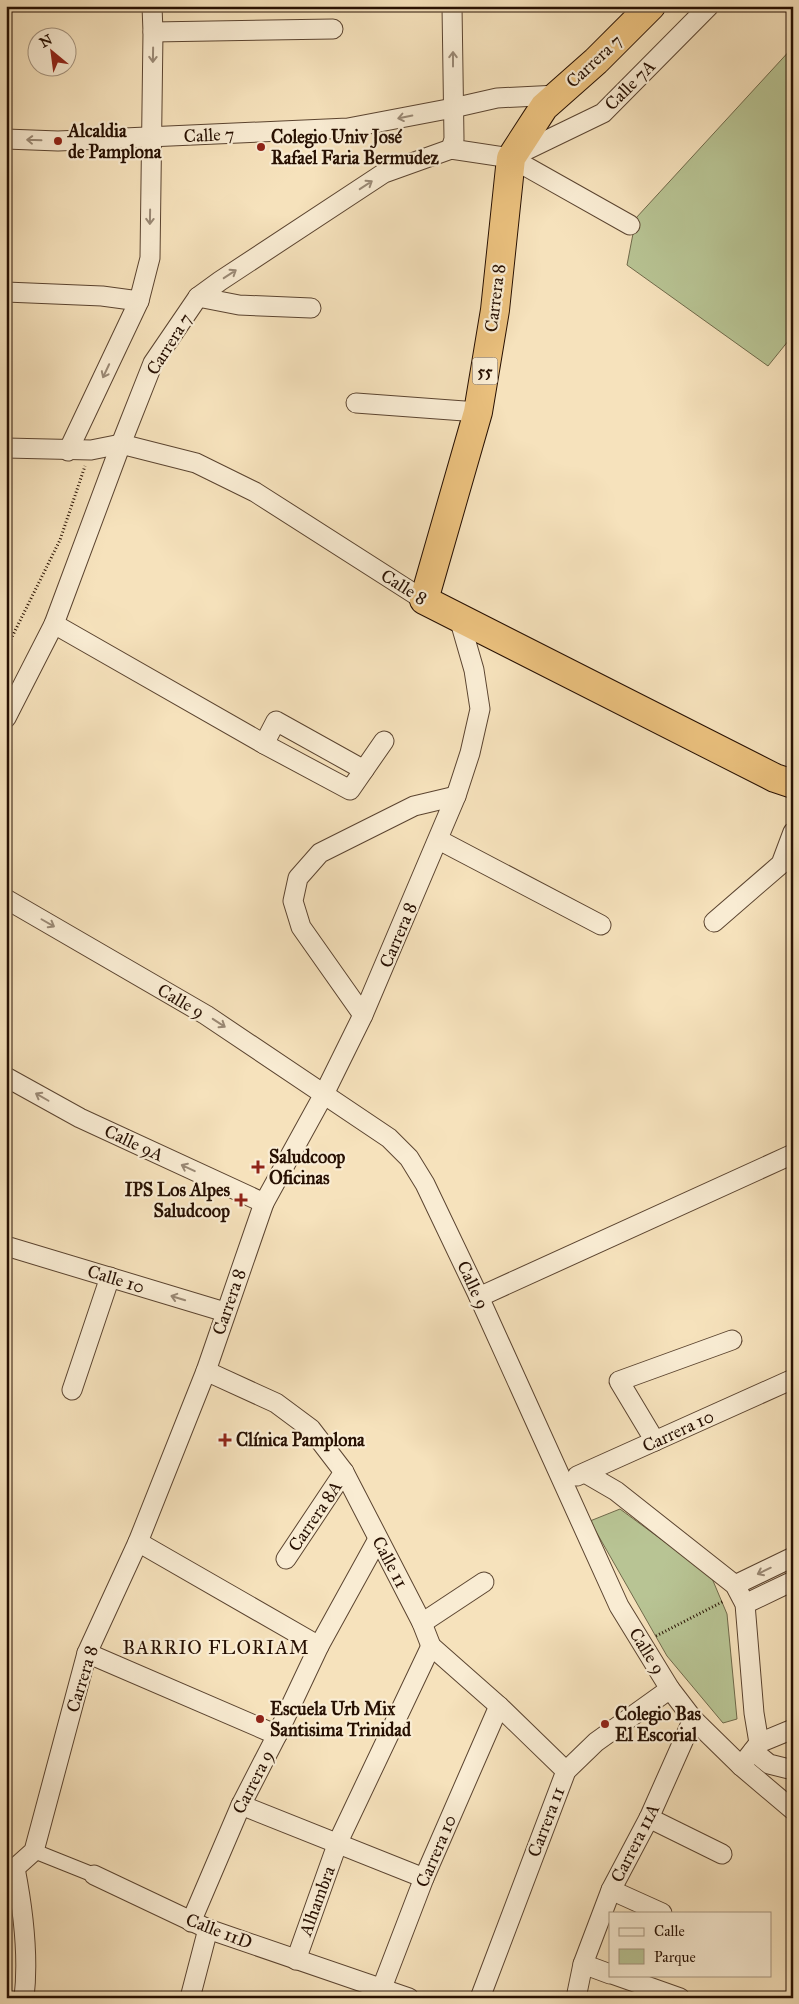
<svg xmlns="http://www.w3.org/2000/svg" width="799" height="2004" font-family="'IM FELL Great Primer',serif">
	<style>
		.green { fill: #b8c494; stroke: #706a4b }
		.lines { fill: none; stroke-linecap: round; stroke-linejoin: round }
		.pedestrian-casing { stroke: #5b4430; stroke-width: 16 }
		.minor-casing { stroke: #5b4430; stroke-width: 21 }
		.trunk-casing { stroke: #271002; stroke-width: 30 }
		.path { stroke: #271002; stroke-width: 3; stroke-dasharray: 1 2.5; stroke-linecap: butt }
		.pedestrian { stroke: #f9ecd3; stroke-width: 14 }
		.minor { stroke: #f9ecd3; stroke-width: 19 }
		.trunk { stroke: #ebc17e; stroke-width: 28 }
		.oneway { stroke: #9a8975 }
		.poi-dot { fill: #8f2418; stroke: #f9ecd3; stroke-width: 2 }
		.labels { text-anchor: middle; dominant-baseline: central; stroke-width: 4.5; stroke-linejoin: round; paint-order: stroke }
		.shield { fill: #f9ecd3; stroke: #665241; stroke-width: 1 }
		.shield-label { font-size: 16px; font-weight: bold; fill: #271002 }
		.street-label { font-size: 18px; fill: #271002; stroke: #f9ecd3 }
		.poi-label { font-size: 18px; font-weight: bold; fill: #271002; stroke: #f9ecd3; text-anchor: start }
		.neighbourhood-label { font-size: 19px; letter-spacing: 1px; fill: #271002; stroke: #f9ecd3 }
	</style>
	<rect width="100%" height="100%" fill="#f6e2bc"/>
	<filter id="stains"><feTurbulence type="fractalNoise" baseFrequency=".004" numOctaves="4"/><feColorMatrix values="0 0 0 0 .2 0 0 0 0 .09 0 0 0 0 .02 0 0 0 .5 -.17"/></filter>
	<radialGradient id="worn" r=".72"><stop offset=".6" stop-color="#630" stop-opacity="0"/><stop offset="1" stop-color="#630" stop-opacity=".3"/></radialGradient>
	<!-- green -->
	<g class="green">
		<path d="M 793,47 L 793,335 L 768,366 L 627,265 L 636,218 Z"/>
		<path d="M 620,1509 L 711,1576 L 727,1614 L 737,1719 L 723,1723 L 667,1656 L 590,1521 Z"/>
	</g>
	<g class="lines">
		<defs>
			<path id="pedestrian" d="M 34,1851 L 94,1875"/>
			<g id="minor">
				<path d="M 153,32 L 333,29"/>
				<path d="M 6,139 L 58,141 L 348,128 L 453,108 L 497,98 L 558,95"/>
				<path d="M 451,149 L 454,139 L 452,6"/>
				<path d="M 512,157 L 603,113 L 709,6"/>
				<path d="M 6,292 L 102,296 L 139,301"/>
				<path d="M 198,297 L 239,305 L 311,308"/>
				<path d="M 356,403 L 478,412"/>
				<path d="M 6,448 L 91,450 L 121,444 L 196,463 L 255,492 L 424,600"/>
				<path d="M 68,451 L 139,301 L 150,258 L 153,32 L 152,6"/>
				<path d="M 54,624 L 264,744 L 350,790 L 384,741"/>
				<path d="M 6,718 L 54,624 L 121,444 L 153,363 L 198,297 L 220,281 L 384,173 L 451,149 L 511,158 L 630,225"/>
				<path d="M 264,744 L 276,721 L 364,770"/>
				<path d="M 439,840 L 601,925"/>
				<path d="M 6,899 L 206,1015 L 389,1138 L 409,1158 L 425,1184 L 479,1297 L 619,1606 L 670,1689 L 693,1719 L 741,1766 L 793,1810"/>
				<path d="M 714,922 L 781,864 L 793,832"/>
				<path d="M 363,1015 L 301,927 L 293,901 L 298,878 L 320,853 L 414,806 L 456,796"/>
				<path d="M 6,1077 L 80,1118 L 264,1203"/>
				<path d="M 6,1246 L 225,1312"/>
				<path d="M 479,1297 L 793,1154"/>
				<path d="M 206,1371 L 276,1403 L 311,1429 L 344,1472 L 422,1623 L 431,1646 L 499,1706 L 566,1771"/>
				<path d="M 72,1390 L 110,1277"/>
				<path d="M 655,1441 L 619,1381 L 732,1340"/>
				<path d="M 585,1473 L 616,1491 L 735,1585 L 745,1604 L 754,1713 L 759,1743"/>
				<path d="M 577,1476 L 793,1379"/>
				<path d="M 138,1542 L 319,1646"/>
				<path d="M 286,1559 L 344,1472"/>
				<path d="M 735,1585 L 793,1557"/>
				<path d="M 745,1604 L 793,1581"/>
				<path d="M 422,1623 L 484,1582"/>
				<path d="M 87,1653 L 277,1735"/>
				<path d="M 753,1751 L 769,1764 L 793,1770"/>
				<path d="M 741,1766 L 759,1743 L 793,1729"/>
				<path d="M 241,1805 L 424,1878"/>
				<path d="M 649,1818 L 722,1854"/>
				<path d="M 15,1868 L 34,1851 L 87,1653 L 138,1542 L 206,1371 L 264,1203 L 324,1094 L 363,1015 L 456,796 L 470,753 L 480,709 L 474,670 L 459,618"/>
				<path d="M 15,1868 C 23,1909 29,1956 24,1998"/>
				<path d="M 94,1875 L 208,1929 L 409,1998"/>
				<path d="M 611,1890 L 662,1913"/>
				<path d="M 191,1922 L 241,1805 L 277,1735 L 319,1646 L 378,1539"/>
				<path d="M 296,1960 L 338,1842 L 431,1646"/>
				<path d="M 583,1964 L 610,1974"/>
				<path d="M 615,1975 L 680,1998"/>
				<path d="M 190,1998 L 208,1929"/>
				<path d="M 378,1998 L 424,1878 L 499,1706"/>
				<path d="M 480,1998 L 566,1771 L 596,1742 L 670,1689"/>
				<path d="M 576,1998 L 583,1964 L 611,1890 L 649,1818 L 693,1719"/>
			</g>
			<path id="trunk" d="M 651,6 L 596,61 L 544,107 L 511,158 L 495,310 L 478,412 L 424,600 L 775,778 L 793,784"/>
		</defs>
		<!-- pedestrian casing -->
		<use href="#pedestrian" class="pedestrian-casing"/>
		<!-- minor casing -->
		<use href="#minor" class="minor-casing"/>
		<!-- trunk casing -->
		<use href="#trunk" class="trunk-casing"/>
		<!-- path -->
		<g class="path">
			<path d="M 6,649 L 60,540 L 85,466"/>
			<path d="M 656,1636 L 724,1601"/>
		</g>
		<!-- pedestrian -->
		<use href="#pedestrian" class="pedestrian"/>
		<!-- minor -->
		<use href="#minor" class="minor"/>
		<!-- trunk -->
		<use href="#trunk" class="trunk"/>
	</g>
	<!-- one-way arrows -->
	<defs><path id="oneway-shaft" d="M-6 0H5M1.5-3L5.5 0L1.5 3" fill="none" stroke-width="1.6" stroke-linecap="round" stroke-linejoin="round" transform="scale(1.25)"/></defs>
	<g class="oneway">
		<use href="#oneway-shaft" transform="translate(153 55) rotate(91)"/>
		<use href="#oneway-shaft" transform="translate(453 59) rotate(-90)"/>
		<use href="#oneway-shaft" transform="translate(405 117) rotate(169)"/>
		<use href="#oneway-shaft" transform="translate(34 140) rotate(-178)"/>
		<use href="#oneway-shaft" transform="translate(366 185) rotate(-33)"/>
		<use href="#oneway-shaft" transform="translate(150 217) rotate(91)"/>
		<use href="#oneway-shaft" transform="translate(230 274) rotate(-33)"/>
		<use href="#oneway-shaft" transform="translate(106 371) rotate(115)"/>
		<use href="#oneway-shaft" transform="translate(48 923) rotate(30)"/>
		<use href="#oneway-shaft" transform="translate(219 1023) rotate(33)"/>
		<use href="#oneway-shaft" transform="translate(42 1097) rotate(-150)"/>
		<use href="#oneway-shaft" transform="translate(188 1168) rotate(-155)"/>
		<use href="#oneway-shaft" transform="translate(178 1298) rotate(-163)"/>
		<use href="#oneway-shaft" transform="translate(764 1571) rotate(154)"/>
	</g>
	<!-- markers -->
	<g class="poi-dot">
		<circle cx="58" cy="141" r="5"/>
		<circle cx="261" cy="147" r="5"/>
		<path d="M255.5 1159.5h5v5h5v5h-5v5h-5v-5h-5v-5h5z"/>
		<path d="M238.5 1192.5h5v5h5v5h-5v5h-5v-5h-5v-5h5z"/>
		<path d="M222.5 1432.5h5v5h5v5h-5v5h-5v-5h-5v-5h5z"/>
		<circle cx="260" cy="1719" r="5"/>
		<circle cx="605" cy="1724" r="5"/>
	</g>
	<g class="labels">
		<!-- shield labels -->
		<rect class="shield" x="472.5" y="357.5" width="25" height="27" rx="4"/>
		<g class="shield-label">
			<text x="485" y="371">55</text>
		</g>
		<!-- street labels -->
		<g class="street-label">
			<text transform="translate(594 61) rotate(-43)">Carrera 7</text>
			<text transform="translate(630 85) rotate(-45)">Calle 7A</text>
			<text transform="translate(209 135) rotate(-3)">Calle 7</text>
			<text transform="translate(495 298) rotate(-83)">Carrera 8</text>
			<text transform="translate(169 344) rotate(-58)">Carrera 7</text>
			<text transform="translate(404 587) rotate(32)">Calle 8</text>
			<text transform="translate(398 935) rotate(-67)">Carrera 8</text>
			<text transform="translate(181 1001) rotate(30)">Calle 9</text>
			<text transform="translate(134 1143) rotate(25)">Calle 9A</text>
			<text transform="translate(116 1279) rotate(17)">Calle 10</text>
			<text transform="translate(473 1285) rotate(65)">Calle 9</text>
			<text transform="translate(229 1302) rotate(-71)">Carrera 8</text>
			<text transform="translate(678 1431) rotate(-25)">Carrera 10</text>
			<text transform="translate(315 1516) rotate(-56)">Carrera 8A</text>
			<text transform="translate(390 1562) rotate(62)">Calle 11</text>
			<text transform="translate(647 1651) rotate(58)">Calle 9</text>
			<text transform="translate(82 1679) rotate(-73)">Carrera 8</text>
			<text transform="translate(253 1782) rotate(-63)">Carrera 9</text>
			<text transform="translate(546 1822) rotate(-69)">Carrera 11</text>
			<text transform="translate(635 1843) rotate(-63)">Carrera 11A</text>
			<text transform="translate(436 1851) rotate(-67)">Carrera 10</text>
			<text transform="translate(317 1901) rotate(-70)">Alhambra</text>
			<text transform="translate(219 1931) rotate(21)">Calle 11D</text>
		</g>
		<!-- poi labels -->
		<g class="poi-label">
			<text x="68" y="131">Alcaldia<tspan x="68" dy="21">de Pamplona</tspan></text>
			<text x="271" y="137">Colegio Univ José<tspan x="271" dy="21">Rafael Faria Bermudez</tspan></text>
			<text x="269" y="1157">Saludcoop<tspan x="269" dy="21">Oficinas</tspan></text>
			<text x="230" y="1190" text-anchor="end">IPS Los Alpes<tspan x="230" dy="21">Saludcoop</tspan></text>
			<text x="236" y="1440">Clínica Pamplona</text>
			<text x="270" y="1709">Escuela Urb Mix<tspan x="270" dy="21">Santisima Trinidad</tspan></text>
			<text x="615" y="1714">Colegio Bas<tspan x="615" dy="21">El Escorial</tspan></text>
		</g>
		<!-- neighbourhood labels -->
		<g class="neighbourhood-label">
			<text x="216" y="1647">BARRIO FLORIAM</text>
		</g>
	</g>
	<!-- margin -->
	<rect width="799" height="2004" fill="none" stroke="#f6e2bc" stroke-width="25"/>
	<rect x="8" y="8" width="784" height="1989" fill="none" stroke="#271002" stroke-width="2.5"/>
	<rect x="12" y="12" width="774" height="1979" fill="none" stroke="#271002"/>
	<!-- legend -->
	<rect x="609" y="1912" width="162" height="65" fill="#f9ecd3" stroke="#a5947f"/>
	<rect x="619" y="1928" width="25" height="8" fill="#f9ecd3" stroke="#a5947f"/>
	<text x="654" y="1936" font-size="15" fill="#271002">Calle</text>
	<rect x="619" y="1949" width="25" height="15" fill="#b8c494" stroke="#a5947f"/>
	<text x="654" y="1962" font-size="15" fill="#271002">Parque</text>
	<!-- north arrow -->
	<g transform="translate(52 52) rotate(331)"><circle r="24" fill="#f9ecd3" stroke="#a5947f"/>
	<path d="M0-4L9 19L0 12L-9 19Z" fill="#8f2418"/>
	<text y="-8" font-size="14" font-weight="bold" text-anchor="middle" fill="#271002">N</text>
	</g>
	<rect width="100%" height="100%" filter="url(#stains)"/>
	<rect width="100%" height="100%" fill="url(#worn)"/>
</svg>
